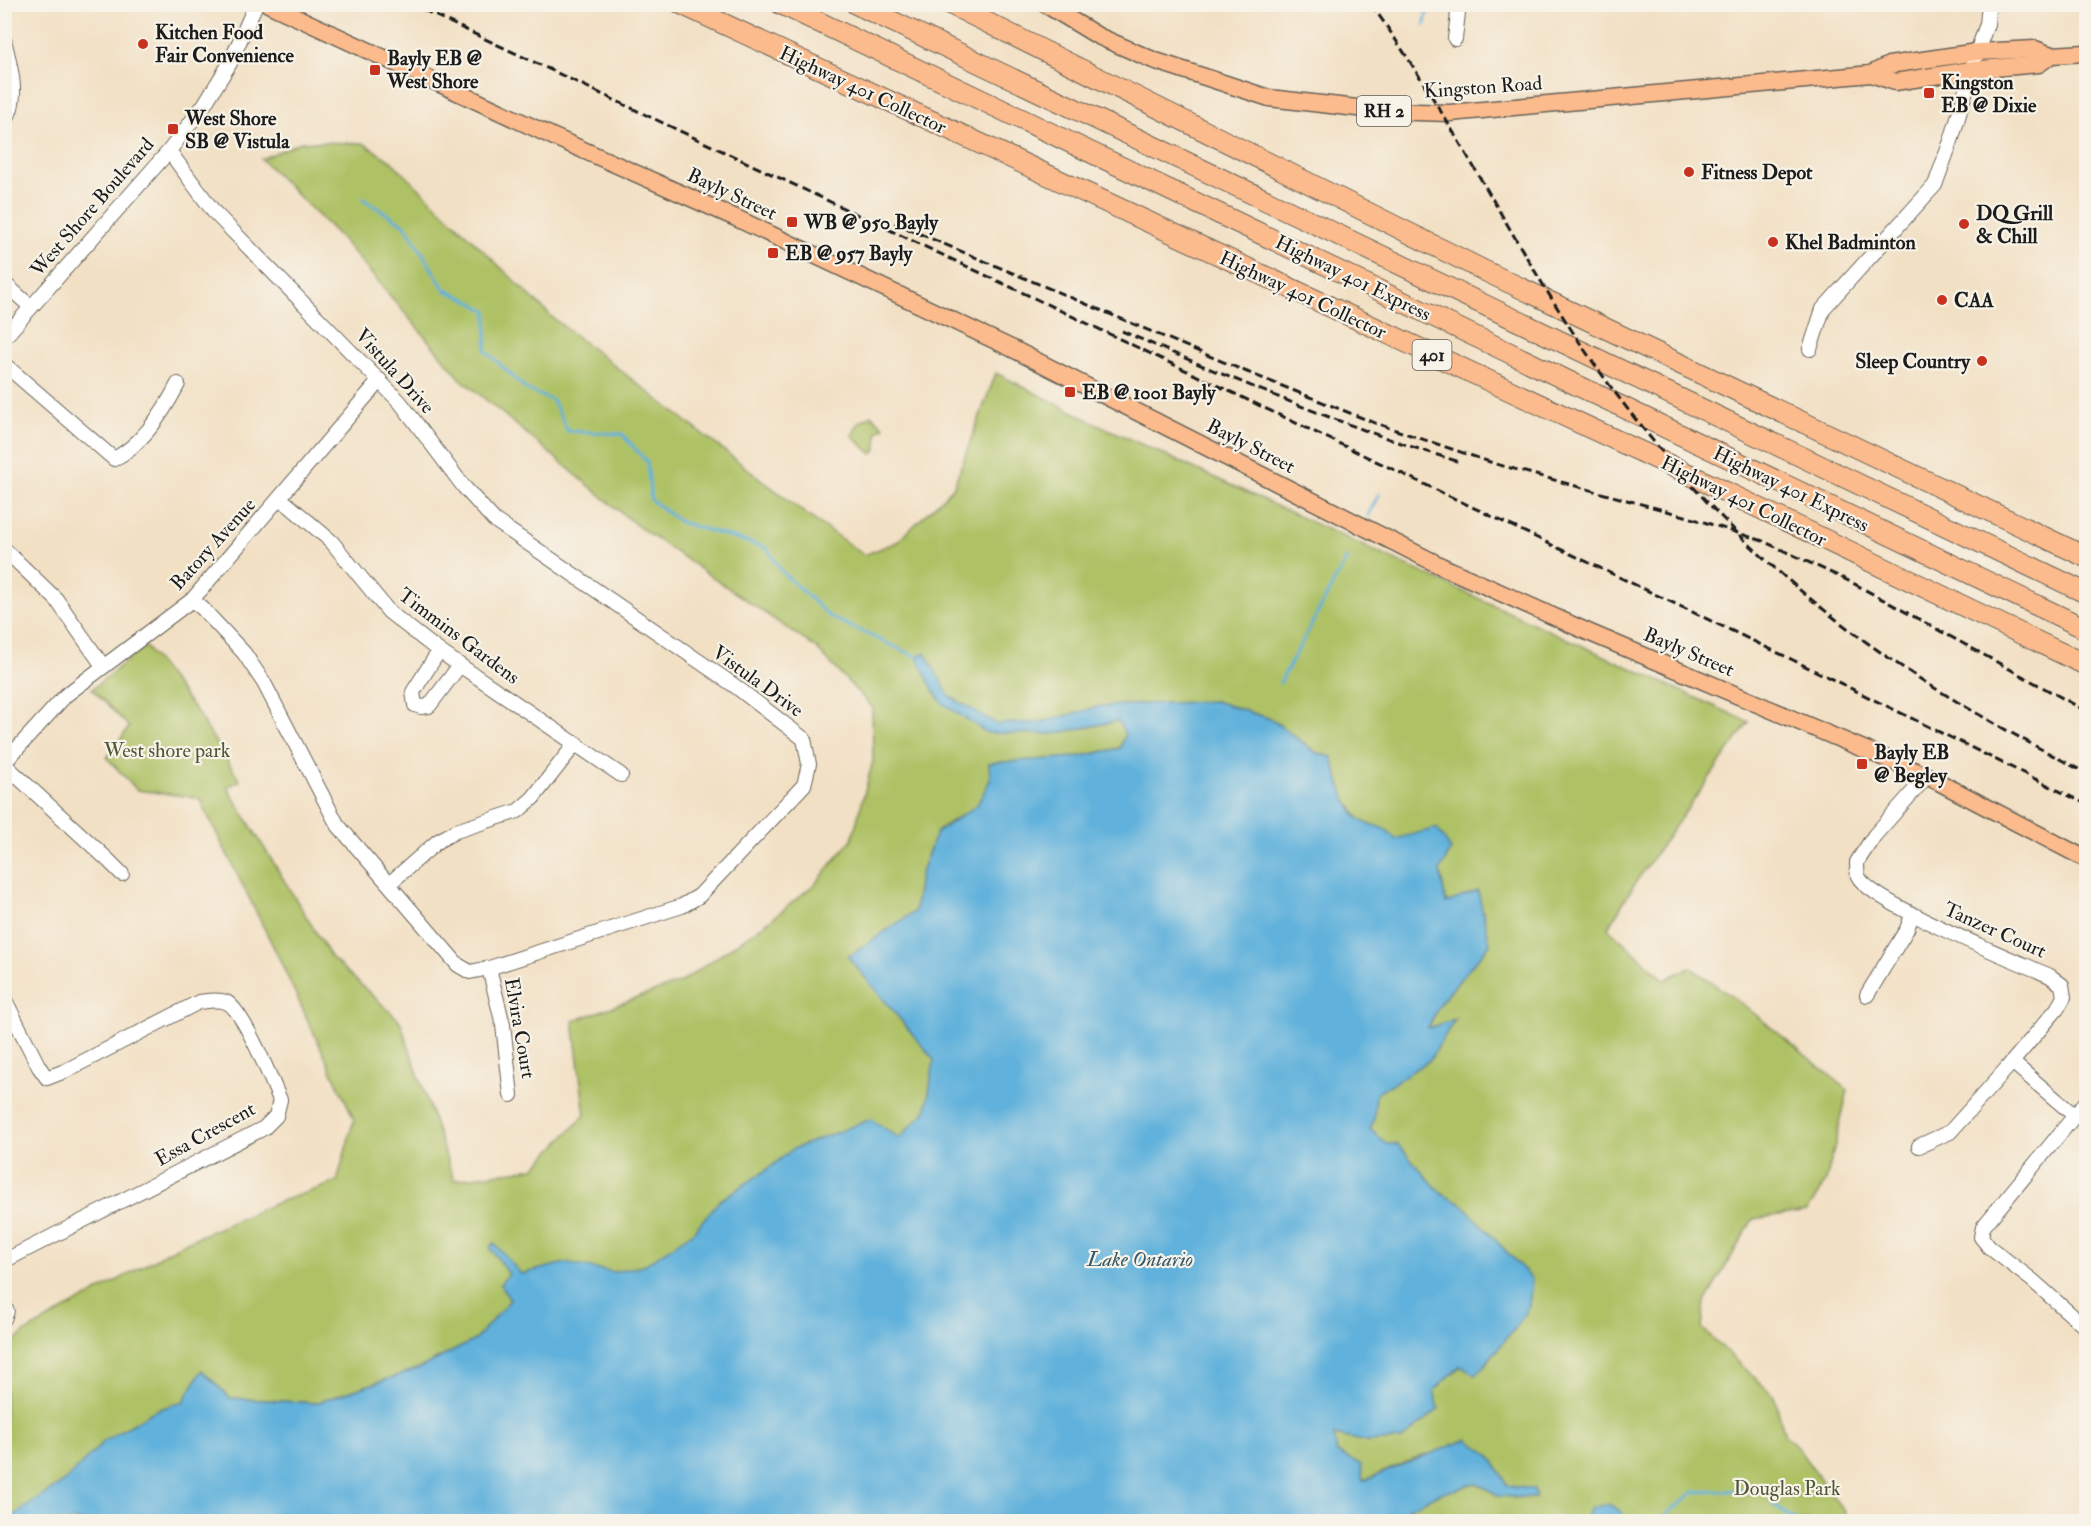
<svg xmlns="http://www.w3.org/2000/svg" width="2091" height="1526" font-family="'IM FELL Double Pica',serif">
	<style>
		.green { fill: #aec165; stroke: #656e40; stroke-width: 1.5 }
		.water { fill: #60b1db; stroke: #3e667c; stroke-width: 1.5 }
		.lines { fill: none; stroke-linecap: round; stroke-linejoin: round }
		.stream { stroke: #60b1db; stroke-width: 3 }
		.minor-casing { stroke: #676157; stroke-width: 16 }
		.major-casing { stroke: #676157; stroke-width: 19 }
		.highway-casing { stroke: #676157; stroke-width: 22 }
		.minor { stroke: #fff; stroke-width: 14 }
		.major { stroke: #fbbb8c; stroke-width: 16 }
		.highway { stroke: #fbbb8c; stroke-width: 20 }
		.rail { stroke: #1c1c1c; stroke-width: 3; stroke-dasharray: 9 4.5; stroke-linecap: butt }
		.poi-dot { fill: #c8321e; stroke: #f7f3e8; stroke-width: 2 }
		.labels { text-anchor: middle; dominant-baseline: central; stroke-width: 4.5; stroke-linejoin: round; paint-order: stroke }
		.shield { fill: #f7f3e8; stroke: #5e5c59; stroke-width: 1.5 }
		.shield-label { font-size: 18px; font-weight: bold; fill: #1c1c1c }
		.poi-label { font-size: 20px; font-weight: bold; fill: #1c1c1c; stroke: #f7f3e8; text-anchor: start }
		.street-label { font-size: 20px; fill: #1c1c1c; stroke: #f7f3e8 }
		.park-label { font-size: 20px; fill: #4f5636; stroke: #f7f3e8 }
		.water-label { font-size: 21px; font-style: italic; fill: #375868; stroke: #f7f3e8 }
	</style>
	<rect width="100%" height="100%" fill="#f7f3e8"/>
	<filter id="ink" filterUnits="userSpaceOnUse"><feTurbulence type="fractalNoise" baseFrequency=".0167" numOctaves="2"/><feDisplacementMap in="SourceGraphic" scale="12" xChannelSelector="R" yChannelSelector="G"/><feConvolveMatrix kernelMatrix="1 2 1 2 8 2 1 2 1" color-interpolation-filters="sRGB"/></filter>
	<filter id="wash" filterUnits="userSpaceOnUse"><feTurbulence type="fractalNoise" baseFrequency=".008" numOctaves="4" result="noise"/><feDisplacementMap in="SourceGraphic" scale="24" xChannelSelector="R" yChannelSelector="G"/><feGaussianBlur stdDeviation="1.35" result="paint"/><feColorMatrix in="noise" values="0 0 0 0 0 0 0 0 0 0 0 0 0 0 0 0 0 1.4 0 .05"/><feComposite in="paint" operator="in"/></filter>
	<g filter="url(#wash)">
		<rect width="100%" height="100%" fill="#f2e0c4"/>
		<!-- green -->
		<g class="green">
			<path d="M 301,142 L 363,143 L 391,161 L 554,319 L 806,514 L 864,555 L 897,542 L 953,488 L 996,373 L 1095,423 L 1749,722 L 1635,883 L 1608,928 L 1665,980 L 1690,967 L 1745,1006 L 1848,1090 L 1826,1181 L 1807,1211 L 1753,1219 L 1705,1302 L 1702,1328 L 1774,1396 L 1785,1436 L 1794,1443 L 1851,1521 L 1406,1521 L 1408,1508 L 1436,1495 L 1477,1483 L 1499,1496 L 1535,1498 L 1534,1489 L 1508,1486 L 1490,1455 L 1427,1454 L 1362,1481 L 1337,1453 L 1334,1434 L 1368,1442 L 1433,1391 L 1461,1366 L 1476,1375 L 1516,1327 L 1529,1306 L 1532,1279 L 1463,1205 L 1442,1194 L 1426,1176 L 1330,1227 L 1376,1094 L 1427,1029 L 1441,1002 L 1490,944 L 1446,903 L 1440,871 L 1403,859 L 1360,820 L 1343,795 L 1332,757 L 1317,753 L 1271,719 L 1215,701 L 1164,705 L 1083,728 L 1119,721 L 1125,734 L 1120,748 L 1077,757 L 1055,759 L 1042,769 L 948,823 L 936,833 L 920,875 L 915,911 L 848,957 L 1099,1032 L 682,1275 L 514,1299 L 508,1303 L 475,1340 L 420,1368 L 316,1403 L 230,1398 L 209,1377 L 187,1396 L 184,1401 L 81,1465 L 66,1480 L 5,1522 L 5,1349 L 27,1331 L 184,1243 L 276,1203 L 337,1182 L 354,1119 L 276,952 L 199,798 L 137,790 L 107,758 L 129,727 L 92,689 L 145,646 L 196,711 L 240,781 L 227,787 L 331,957 L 400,1021 L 454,1180 L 534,1168 L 585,1115 L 573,1021 L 681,982 L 772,919 L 817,882 L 852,839 L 873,761 L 872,707 L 816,648 L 636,525 L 461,379 L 340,237 L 261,159 Z"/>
			<path d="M 872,415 L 884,427 L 877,432 L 877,449 L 872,454 L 852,436 L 858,423 Z"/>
		</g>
		<!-- water -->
		<g class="water">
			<path d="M 925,652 L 949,696 L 997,724 L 1042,722 L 1101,706 L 1215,701 L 1271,719 L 1317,753 L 1332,757 C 1337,774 1347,813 1362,821 C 1379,830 1381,821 1395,839 L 1437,828 L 1451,849 L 1440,871 L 1446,903 L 1478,891 L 1490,944 L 1441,1002 L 1428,1028 L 1455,1019 L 1430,1060 L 1376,1094 L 1374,1121 L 1370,1129 L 1387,1144 L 1397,1144 L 1442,1194 L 1463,1205 L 1532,1279 L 1529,1306 L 1516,1327 L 1476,1375 L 1460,1366 L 1434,1391 L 1439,1409 L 1401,1440 L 1368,1442 L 1334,1435 L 1337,1453 L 1361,1465 L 1363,1481 L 1467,1439 L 1490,1455 L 1508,1486 L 1534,1489 L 1536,1498 L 1499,1496 L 1477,1483 L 1436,1495 L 1409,1508 L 1406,1522 L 5,1521 L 66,1480 L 104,1441 L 154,1411 L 184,1401 L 202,1370 L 230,1398 L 316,1403 L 420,1368 L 475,1340 L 510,1300 L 500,1284 L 509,1274 L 490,1248 L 494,1243 L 521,1274 L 565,1263 L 613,1272 L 643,1266 L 692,1233 L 719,1201 L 768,1169 L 793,1149 L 871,1119 L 899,1138 L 926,1111 L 934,1060 L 848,957 L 915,911 L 920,875 L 936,833 L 977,805 L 990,780 L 989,763 L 1077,757 L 1120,748 L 1125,734 L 1118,721 L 1053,734 L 987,733 L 942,703 L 933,690 L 917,657 Z"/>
			<path d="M 1609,1504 L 1622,1512 L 1626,1521 L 1608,1521 L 1606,1520 L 1605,1521 L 1585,1521 L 1591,1508 Z"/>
		</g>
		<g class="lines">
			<!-- stream -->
			<g class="stream">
				<path d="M 1425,24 L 1428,4"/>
				<path d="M 363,199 L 405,225 L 445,290 L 468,300 L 487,311 L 486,351 L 526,389 L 553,401 L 568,431 L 622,434 L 647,462 L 651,500 L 680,522 L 767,548 L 781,571 L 830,617 L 917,657"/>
				<path d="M 1368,516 L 1379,494"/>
				<path d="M 1280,683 L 1347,558"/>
				<path d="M 1657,1522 L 1694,1492 L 1767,1489 L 1773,1505 L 1798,1522"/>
			</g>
		</g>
	</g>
	<g filter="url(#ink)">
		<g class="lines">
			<defs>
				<g id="minor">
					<path d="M 1455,39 L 1459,4"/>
					<path d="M 4,40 C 10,64 21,101 4,122"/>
					<path d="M 169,151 L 214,212 L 400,402 L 464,487 L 494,520 L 735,686 L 804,739 L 809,764 L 804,785 L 699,896 L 682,906 L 489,968 L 470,972 L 458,965 L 337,824 L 264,683 L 244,653 L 202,608 L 192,600"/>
					<path d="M 4,283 L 31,307"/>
					<path d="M 4,338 L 169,151 L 204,105 L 230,63 L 256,4"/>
					<path d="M 1810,349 L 1823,309 L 1935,185 L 1952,138 L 1977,52 L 1987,24 L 1989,4"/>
					<path d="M 4,364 L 114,459 C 143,444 163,413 178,384"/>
					<path d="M 280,498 L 331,541 L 389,612 L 439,651 L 621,775"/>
					<path d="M 4,549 L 56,599 L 103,666"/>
					<path d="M 439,651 L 413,692 L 415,705 L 421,707 L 429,706 L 460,665"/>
					<path d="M 4,763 L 66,695 L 192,600 L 380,380"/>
					<path d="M 4,764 L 108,860 L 122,874"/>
					<path d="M 389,884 L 438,841 L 456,831 L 518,811 L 533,798 L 576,743"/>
					<path d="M 489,968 L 503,1025 L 511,1095"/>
					<path d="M 1867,995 L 1907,929 L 1912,915"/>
					<path d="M 4,998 L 39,1067 L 47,1078 L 65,1071 L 199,1002 C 208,1001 217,999 226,1002 C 242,1008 272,1081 280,1100 L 276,1116 L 264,1128 L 4,1261"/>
					<path d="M 2012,1062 L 2075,1116"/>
					<path d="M 2086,1102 L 1983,1227 L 1981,1237 L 1989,1247 L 2032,1280 L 2086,1328"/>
					<path d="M 1919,1146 L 1950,1132 L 2007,1068 L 2057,1009 L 2064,997 L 2062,985 L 2050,976 C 2017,961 1870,903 1858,876 C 1857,872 1857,866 1857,862 L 1874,836 L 1927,776"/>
					<path d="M 4,1306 L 7,1311 L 4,1319"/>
				</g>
				<g id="major">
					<path d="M 268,4 L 554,137 L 736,218 L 1011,348 L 1441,566 L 1588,632 L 1927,776 L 2086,859"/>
					<path d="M 1045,4 L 1098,36 L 1153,60 L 1269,98 L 1383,111 L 1450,113 L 1871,74 L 1889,65 L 1977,52 L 2035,49 L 2051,55 L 2086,53"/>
					<path d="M 1871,74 L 1895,82 L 1971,70 L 2039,64 L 2051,55"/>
				</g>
				<g id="highway">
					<path d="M 681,4 L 1678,469 L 2086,665"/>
					<path d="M 781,4 L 2086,629"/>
					<path d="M 856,4 L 2086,593"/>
					<path d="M 950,4 L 1485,271 L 2086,557"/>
				</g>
			</defs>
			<!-- minor casing -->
			<use href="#minor" class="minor-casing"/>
			<!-- major casing -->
			<use href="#major" class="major-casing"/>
			<!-- highway casing -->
			<use href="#highway" class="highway-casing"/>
			<!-- minor -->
			<use href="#minor" class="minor"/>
			<!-- major -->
			<use href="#major" class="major"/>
			<!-- highway -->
			<use href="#highway" class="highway"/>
			<!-- rail -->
			<g class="rail">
				<path d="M 411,4 L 1036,299 L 1793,660 L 2086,804"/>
				<path d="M 1371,4 C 1451,116 1510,239 1586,352 C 1663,464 1759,565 1869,644 C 1938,694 2012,734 2086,773"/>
				<path d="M 882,218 L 1247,372 L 1375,423 L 1496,464 L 1685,516 L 1763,541 L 1851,582 L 2086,711"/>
				<path d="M 1122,331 C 1233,379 1344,427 1460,462"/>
			</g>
		</g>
	</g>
	<!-- markers -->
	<g class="poi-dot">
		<circle cx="143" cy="44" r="6"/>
		<rect x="369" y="64" width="12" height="12" rx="3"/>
		<rect x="1923" y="87" width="12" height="12" rx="3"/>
		<rect x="167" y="123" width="12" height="12" rx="3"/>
		<circle cx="1689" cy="172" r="6"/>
		<rect x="786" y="216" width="12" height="12" rx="3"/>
		<circle cx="1964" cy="224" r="6"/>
		<circle cx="1773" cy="242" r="6"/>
		<rect x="767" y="247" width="12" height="12" rx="3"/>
		<circle cx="1942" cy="300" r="6"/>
		<circle cx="1982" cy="361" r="6"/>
		<rect x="1064" y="386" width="12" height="12" rx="3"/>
		<rect x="1856" y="758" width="12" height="12" rx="3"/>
	</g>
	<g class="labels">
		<!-- shield labels -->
		<g class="shield">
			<rect x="1357" y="96" width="54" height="30" rx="4.5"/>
			<rect x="1412.5" y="340" width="39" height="30" rx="4.5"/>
		</g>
		<g class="shield-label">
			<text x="1384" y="111">RH 2</text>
			<text x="1432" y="355">401</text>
		</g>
		<!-- poi labels -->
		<g class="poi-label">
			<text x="155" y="32">Kitchen Food<tspan x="155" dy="23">Fair Convenience</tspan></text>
			<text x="387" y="58">Bayly EB @<tspan x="387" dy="23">West Shore</tspan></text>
			<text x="1941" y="82">Kingston<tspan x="1941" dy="23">EB @ Dixie</tspan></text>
			<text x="185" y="118">West Shore<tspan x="185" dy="23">SB @ Vistula</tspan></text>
			<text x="1701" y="172">Fitness Depot</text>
			<text x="1976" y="213">DQ Grill<tspan x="1976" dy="23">&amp; Chill</tspan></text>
			<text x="804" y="222">WB @ 950 Bayly</text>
			<text x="1785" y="242">Khel Badminton</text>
			<text x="785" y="253">EB @ 957 Bayly</text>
			<text x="1954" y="300">CAA</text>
			<text x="1970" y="361" text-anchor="end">Sleep Country</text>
			<text x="1082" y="392">EB @ 1001 Bayly</text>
			<text x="1874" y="752">Bayly EB<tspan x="1874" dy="23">@ Begley</tspan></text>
		</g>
		<!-- street labels -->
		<g class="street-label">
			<text transform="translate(1483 87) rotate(-4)">Kingston Road</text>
			<text transform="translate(863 90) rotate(25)">Highway 401 Collector</text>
			<text transform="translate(732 194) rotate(25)">Bayly Street</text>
			<text transform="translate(92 207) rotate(-49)">West Shore Boulevard</text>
			<text transform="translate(1353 278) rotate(26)">Highway 401 Express</text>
			<text transform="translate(1303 295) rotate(25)">Highway 401 Collector</text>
			<text transform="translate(395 371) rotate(48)">Vistula Drive</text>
			<text transform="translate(1251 446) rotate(27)">Bayly Street</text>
			<text transform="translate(1791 489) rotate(26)">Highway 401 Express</text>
			<text transform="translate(1744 501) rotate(26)">Highway 401 Collector</text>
			<text transform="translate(213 544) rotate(-48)">Batory Avenue</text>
			<text transform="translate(459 636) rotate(37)">Timmins Gardens</text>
			<text transform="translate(1689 652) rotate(23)">Bayly Street</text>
			<text transform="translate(758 681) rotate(36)">Vistula Drive</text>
			<text transform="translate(1995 930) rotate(24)">Tanzer Court</text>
			<text transform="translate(520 1028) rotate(80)">Elvira Court</text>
			<text transform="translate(205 1134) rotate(-29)">Essa Crescent</text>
		</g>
		<!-- park labels -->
		<g class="park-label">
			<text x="167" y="750">West shore park</text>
			<text x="1787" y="1488">Douglas Park</text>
		</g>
		<!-- water labels -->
		<g class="water-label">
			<text x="1140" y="1259">Lake Ontario</text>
		</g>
	</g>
	<!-- margin -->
	<rect width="2091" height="1526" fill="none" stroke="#f7f3e8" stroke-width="24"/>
</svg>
